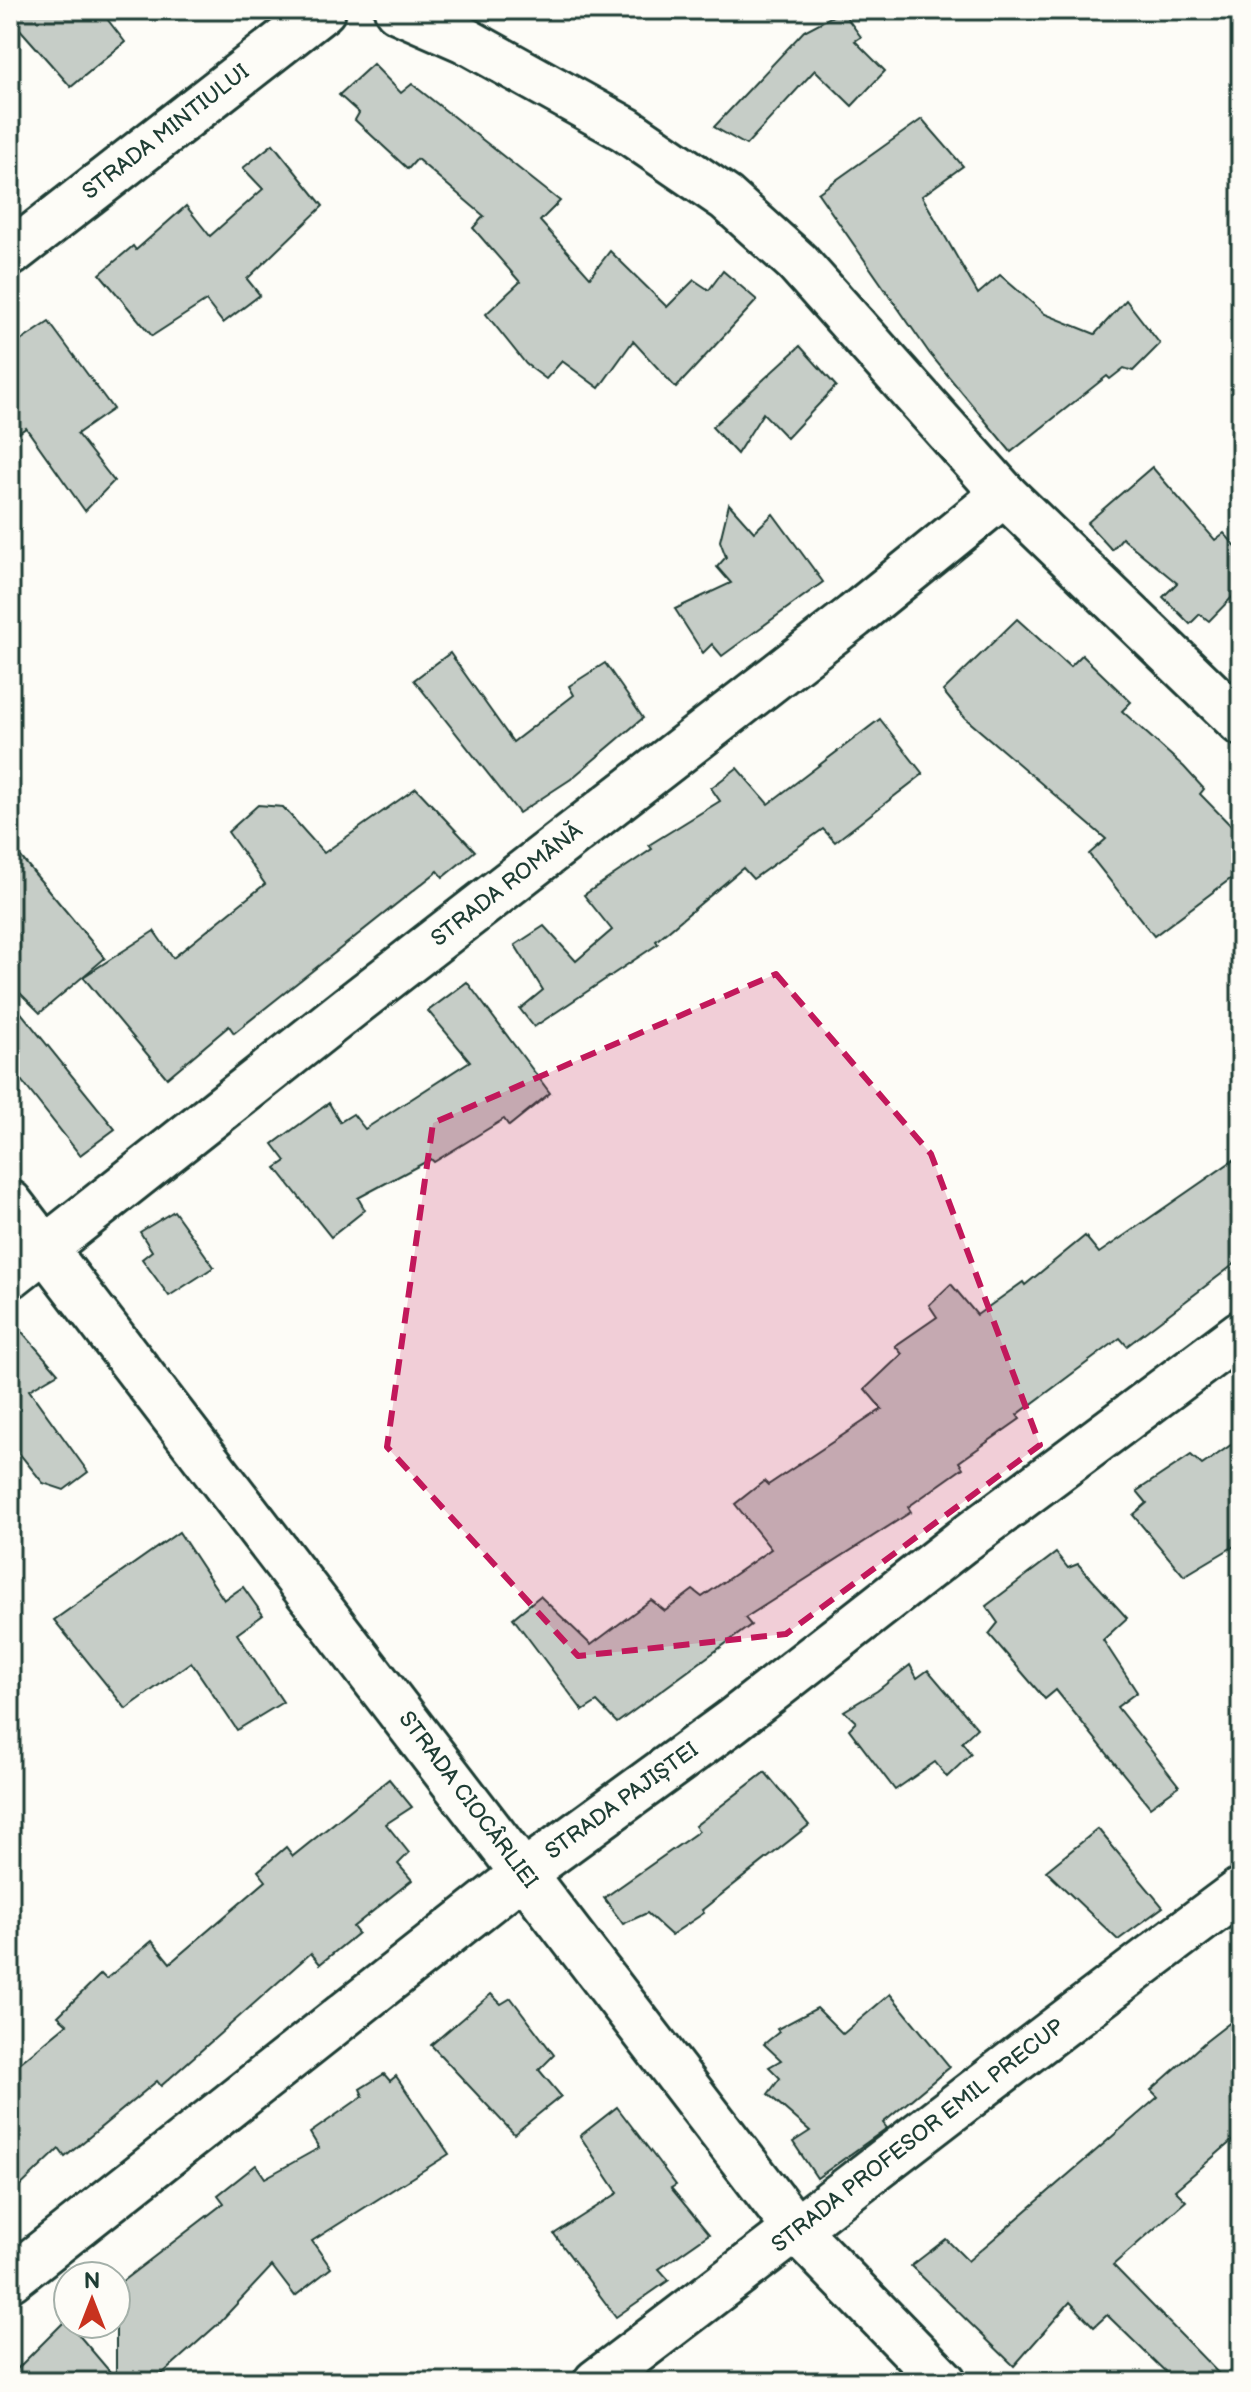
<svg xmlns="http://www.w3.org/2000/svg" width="1251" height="2392" font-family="'Balsamiq Sans',sans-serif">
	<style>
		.building { fill: #c6cdc7; stroke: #1f3d34; stroke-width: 2 }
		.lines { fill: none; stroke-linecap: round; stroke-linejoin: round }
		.street-casing { stroke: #1f3d34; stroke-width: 50 }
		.secondary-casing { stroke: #1f3d34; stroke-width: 50 }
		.street { stroke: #fdfcf7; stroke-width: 44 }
		.secondary { stroke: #fdfcf7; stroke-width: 44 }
		.marked { fill: #c2185b; fill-opacity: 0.2; stroke: #c2185b; stroke-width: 6; stroke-dasharray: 16 10; stroke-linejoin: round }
		.labels { text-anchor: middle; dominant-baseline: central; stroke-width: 7; stroke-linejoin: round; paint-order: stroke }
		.street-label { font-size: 22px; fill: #1f3d34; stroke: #fdfcf7 }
	</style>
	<rect width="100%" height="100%" fill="#fdfcf7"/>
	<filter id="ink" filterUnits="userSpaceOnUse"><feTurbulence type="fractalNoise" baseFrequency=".0125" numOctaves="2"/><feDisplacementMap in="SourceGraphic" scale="16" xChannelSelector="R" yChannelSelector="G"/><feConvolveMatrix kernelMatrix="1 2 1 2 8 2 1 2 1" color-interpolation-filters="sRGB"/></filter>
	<g filter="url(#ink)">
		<!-- building -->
		<g class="building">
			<path d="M 10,10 L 100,10 L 125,42 L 71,87 L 10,18 Z"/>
			<path d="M 842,11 L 861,37 L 855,41 L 885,71 L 852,106 L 815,70 L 746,145 L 714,127 L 804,31 Z"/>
			<path d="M 373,64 L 401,93 L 412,84 L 560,201 L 540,221 L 590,277 L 610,251 L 667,307 L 694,280 L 709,290 L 723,271 L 757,300 L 676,388 L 633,341 L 599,388 L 562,361 L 546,379 L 526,364 L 486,314 L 520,282 L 473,228 L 484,216 L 417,159 L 408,169 L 355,120 L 359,113 L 339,95 Z"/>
			<path d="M 922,119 L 963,166 L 922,196 L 978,294 L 1000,275 L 1045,314 L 1095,334 L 1126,300 L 1160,344 L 1133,371 L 1124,368 L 1110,379 L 1107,376 L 1011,452 L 930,354 L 818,193 Z"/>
			<path d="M 273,144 L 323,206 L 247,279 L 260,295 L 223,323 L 206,301 L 152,336 L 100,274 L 133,246 L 136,250 L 186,206 L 210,236 L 263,189 L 243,168 Z"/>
			<path d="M 49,322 L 113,409 L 77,434 L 114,481 L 85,511 L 26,428 L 10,439 L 10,348 Z"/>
			<path d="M 800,346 L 836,386 L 787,438 L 763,413 L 737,454 L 712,427 Z"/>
			<path d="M 1152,467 L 1215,540 L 1224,533 L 1241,552 L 1241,588 L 1209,621 L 1200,614 L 1190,624 L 1163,597 L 1177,583 L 1122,538 L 1112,550 L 1087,523 Z"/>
			<path d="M 729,504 L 754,532 L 773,514 L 823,582 L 722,656 L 712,644 L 703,653 L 675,609 L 731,583 L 717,567 L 726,557 L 720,541 Z"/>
			<path d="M 1017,619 L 1070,667 L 1082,655 L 1131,702 L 1122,711 L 1184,767 L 1204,789 L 1200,794 L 1241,836 L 1241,871 L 1154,936 L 1089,854 L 1106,839 L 965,718 L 943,691 Z"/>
			<path d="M 450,653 L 513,742 L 574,695 L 569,686 L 605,663 L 643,718 L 571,779 L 519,813 L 414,680 Z"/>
			<path d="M 880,719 L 923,774 L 835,842 L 823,829 L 753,879 L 743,868 L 656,941 L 658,944 L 534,1027 L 520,1009 L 543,990 L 515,945 L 544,926 L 576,961 L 612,930 L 584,895 L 652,849 L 649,845 L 720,801 L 711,788 L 737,768 L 768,804 Z"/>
			<path d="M 416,788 L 475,851 L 443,877 L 438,871 L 234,1033 L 229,1026 L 167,1078 L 83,977 L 154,931 L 173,958 L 265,884 L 228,832 L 258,805 L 283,807 L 324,853 Z"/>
			<path d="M 10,844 L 105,958 L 40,1013 L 10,983 Z"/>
			<path d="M 467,982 L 550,1093 L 509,1126 L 504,1119 L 434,1162 L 431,1159 L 358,1198 L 365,1210 L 331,1237 L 276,1168 L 286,1161 L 273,1144 L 329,1103 L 340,1122 L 353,1114 L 365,1129 L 470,1061 L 428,1011 Z"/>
			<path d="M 10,999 L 115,1129 L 80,1155 L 10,1066 Z"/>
			<path d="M 1241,1155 L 1241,1259 L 1127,1346 L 1120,1338 L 1017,1415 L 1020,1419 L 959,1462 L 963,1468 L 908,1507 L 911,1512 L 745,1618 L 751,1625 L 617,1723 L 597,1702 L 583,1711 L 513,1618 L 540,1596 L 591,1645 L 651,1600 L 665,1611 L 693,1590 L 702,1597 L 771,1549 L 735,1504 L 764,1481 L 768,1485 L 882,1409 L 865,1389 L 902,1354 L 895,1346 L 937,1317 L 929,1305 L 951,1284 L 977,1315 L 1023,1282 L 1025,1285 L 1085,1236 L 1099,1253 Z"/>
			<path d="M 174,1211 L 214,1267 L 169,1296 L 142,1259 L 152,1251 L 140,1232 Z"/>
			<path d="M 10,1318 L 58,1373 L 29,1390 L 88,1472 L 64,1490 L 43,1483 L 10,1442 Z"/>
			<path d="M 1241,1438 L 1241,1542 L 1184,1576 L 1133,1515 L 1147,1503 L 1137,1491 L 1191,1455 L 1202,1465 Z"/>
			<path d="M 179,1532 L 224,1600 L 243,1587 L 263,1615 L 237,1634 L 283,1702 L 237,1730 L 191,1662 L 126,1709 L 54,1620 Z"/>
			<path d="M 1056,1553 L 1068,1568 L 1078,1564 L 1127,1618 L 1103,1640 L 1137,1692 L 1117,1707 L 1179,1786 L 1150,1807 L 1056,1690 L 1045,1699 L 989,1634 L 998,1623 L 986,1606 Z"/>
			<path d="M 910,1665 L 917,1678 L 928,1670 L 977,1728 L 962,1742 L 971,1754 L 947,1777 L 935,1762 L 895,1790 L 849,1729 L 856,1722 L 844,1711 L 877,1691 Z"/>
			<path d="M 765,1772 L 809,1825 L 702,1910 L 704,1913 L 671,1935 L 647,1913 L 623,1924 L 604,1898 L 699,1831 L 695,1826 Z"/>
			<path d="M 389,1779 L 412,1807 L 386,1824 L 409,1853 L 398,1864 L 412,1880 L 353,1927 L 358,1933 L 320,1964 L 311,1953 L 161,2086 L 157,2081 L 65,2157 L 59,2149 L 10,2196 L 10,2071 L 67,2024 L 58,2016 L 101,1974 L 106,1979 L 152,1941 L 170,1963 L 266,1881 L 258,1871 L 286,1847 L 293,1856 Z"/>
			<path d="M 1098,1829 L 1163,1907 L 1118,1940 L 1046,1871 Z"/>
			<path d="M 491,1994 L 501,2004 L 511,1998 L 554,2055 L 539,2070 L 561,2096 L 514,2134 L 431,2045 Z"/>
			<path d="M 890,1994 L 950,2067 L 883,2123 L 887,2128 L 817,2178 L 793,2142 L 810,2131 L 768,2094 L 780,2078 L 769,2067 L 781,2060 L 764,2044 L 779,2032 L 777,2029 L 817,2008 L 843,2034 Z"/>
			<path d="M 1241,2014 L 1241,2133 L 1175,2190 L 1186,2201 L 1113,2265 L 1227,2382 L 1176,2382 L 1107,2315 L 1094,2327 L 1070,2302 L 1014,2366 L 911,2266 L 946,2239 L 968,2261 L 1158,2097 L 1151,2090 L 1205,2042 Z"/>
			<path d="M 384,2074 L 390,2081 L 396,2076 L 449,2154 L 312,2241 L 331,2268 L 295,2296 L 272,2266 L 218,2324 L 153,2382 L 10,2382 L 10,2376 L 66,2320 L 116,2379 L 116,2286 L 224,2203 L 218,2195 L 256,2165 L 265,2178 L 319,2148 L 310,2133 L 363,2096 L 360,2089 Z"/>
			<path d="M 617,2107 L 676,2185 L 671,2188 L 709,2234 L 659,2269 L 669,2280 L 616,2317 L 554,2234 L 618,2193 L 580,2136 Z"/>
		</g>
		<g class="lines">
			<defs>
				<g id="street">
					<path d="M 397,10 L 463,39 L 625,129 L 726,198 L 797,262 L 1004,494 L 1241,723"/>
					<path d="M 10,1203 L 797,2231 L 944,2382"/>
					<path d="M 10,1276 L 350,1007 L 854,616 L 1004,494"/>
					<path d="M 10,2279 L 524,1873 L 731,1722 L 961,1542 L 1241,1333"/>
					<path d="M 596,2382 C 812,2219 1024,2051 1241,1890"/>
				</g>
				<path id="secondary" d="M 10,254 L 323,10"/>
			</defs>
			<!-- street casing -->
			<use href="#street" class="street-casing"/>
			<!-- secondary casing -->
			<use href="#secondary" class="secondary-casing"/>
			<!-- street -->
			<use href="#street" class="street"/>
			<!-- secondary -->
			<use href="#secondary" class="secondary"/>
		</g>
	</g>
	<!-- marked area -->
	<path class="marked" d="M 776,974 L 931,1154 L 1040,1445 L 786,1634 L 578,1656 L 387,1447 L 433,1123 Z"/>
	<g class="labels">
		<!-- street labels -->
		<g class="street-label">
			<text transform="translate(166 132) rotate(-38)">STRADA MINTIULUI</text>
			<text transform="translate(507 885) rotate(-38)">STRADA ROMÂNĂ</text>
			<text transform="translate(468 1800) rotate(53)">STRADA CIOCÂRLIEI</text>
			<text transform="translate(622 1801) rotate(-36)">STRADA PAJIȘTEI</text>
			<text transform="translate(918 2136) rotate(-38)">STRADA PROFESOR EMIL PRECUP</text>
		</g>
	</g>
	<!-- margin -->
	<rect width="1251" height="2392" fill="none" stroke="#fdfcf7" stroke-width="40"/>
	<rect x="20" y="20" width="1211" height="2352" fill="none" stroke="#1f3d34" stroke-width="3" filter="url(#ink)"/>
	<!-- north arrow -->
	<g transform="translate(92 2300)"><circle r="38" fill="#fdfcf7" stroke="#a4b0a9" stroke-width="2"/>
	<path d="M0-6L14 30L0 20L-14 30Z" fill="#c8321e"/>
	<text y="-12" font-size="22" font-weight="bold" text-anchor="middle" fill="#1f3d34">N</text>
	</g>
</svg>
